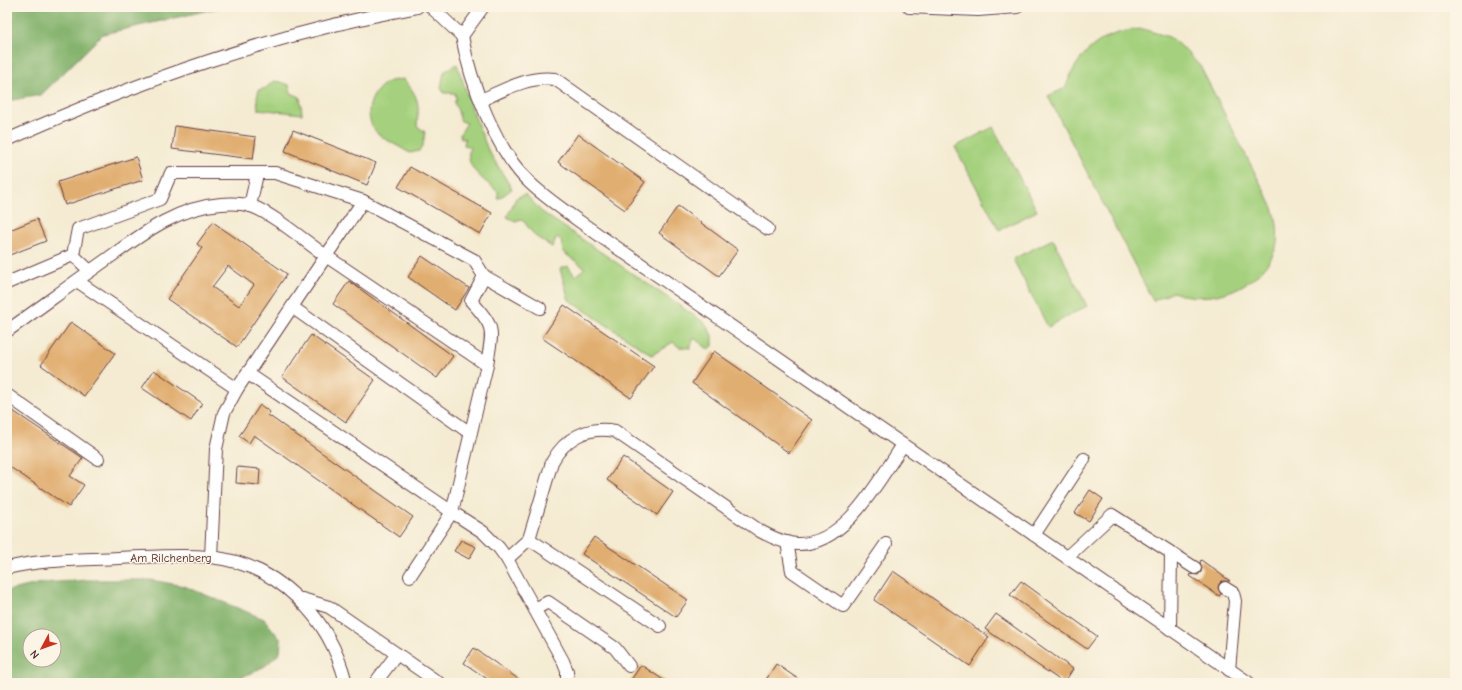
<svg xmlns="http://www.w3.org/2000/svg" width="1462" height="690" font-family="'Comic Neue',sans-serif">
	<style>
		.green { fill: #a5d17e; stroke: #787854 }
		.forest { fill: #84b36d; stroke: #67694c; fill-rule: evenodd }
		.building { fill: #e1ae71; fill-rule: evenodd }
		.lines { fill: none; stroke-linecap: round; stroke-linejoin: round }
		.minor-casing { stroke: #643e44; stroke-width: 14 }
		.minor { stroke: #fff; stroke-width: 12 }
		.labels { text-anchor: middle; dominant-baseline: central; stroke-width: 3; stroke-linejoin: round; paint-order: stroke }
		.street-label { font-size: 12px; fill: #4a1f2b; stroke: #fcf5e5 }
	</style>
	<rect width="100%" height="100%" fill="#fcf5e5"/>
	<filter id="ink" filterUnits="userSpaceOnUse"><feTurbulence type="fractalNoise" baseFrequency=".025" numOctaves="2"/><feDisplacementMap in="SourceGraphic" scale="8" xChannelSelector="R" yChannelSelector="G"/><feConvolveMatrix kernelMatrix="1 2 1 2 8 2 1 2 1" color-interpolation-filters="sRGB"/></filter>
	<filter id="wash" filterUnits="userSpaceOnUse"><feTurbulence type="fractalNoise" baseFrequency=".012" numOctaves="4" result="noise"/><feDisplacementMap in="SourceGraphic" scale="16" xChannelSelector="R" yChannelSelector="G"/><feGaussianBlur stdDeviation="0.9" result="paint"/><feColorMatrix in="noise" values="0 0 0 0 0 0 0 0 0 0 0 0 0 0 0 0 0 1.4 0 .05"/><feComposite in="paint" operator="in"/></filter>
	<g filter="url(#wash)">
		<rect width="100%" height="100%" fill="#f4ebd2"/>
		<!-- green -->
		<g class="green">
			<path d="M 1143,29 L 1169,37 L 1179,44 L 1200,66 L 1273,208 C 1277,221 1280,237 1275,250 C 1260,288 1209,306 1173,292 L 1153,301 L 1048,96 C 1053,93 1062,91 1065,87 C 1069,81 1071,73 1075,67 C 1090,42 1114,30 1143,29 Z"/>
			<path d="M 457,64 L 473,112 L 488,150 L 512,189 L 498,199 L 498,192 C 485,180 463,168 470,147 L 464,145 L 465,138 L 461,139 L 460,134 L 467,123 L 461,121 C 458,113 459,111 454,103 L 456,99 L 455,93 L 444,93 L 441,88 L 444,72 Z"/>
			<path d="M 403,79 C 410,86 417,95 418,106 C 419,112 417,119 417,126 L 425,132 L 423,145 L 419,151 L 410,153 C 400,147 387,141 378,134 C 362,118 369,92 388,82 C 392,80 398,80 403,79 Z"/>
			<path d="M 273,81 L 281,82 L 289,85 L 291,93 L 300,97 L 302,114 L 258,109 L 257,97 L 259,90 L 266,88 Z"/>
			<path d="M 993,127 L 1037,211 L 999,230 L 955,147 Z"/>
			<path d="M 525,194 L 542,212 L 705,323 L 713,337 L 713,346 L 708,349 L 694,338 L 690,348 L 679,347 L 673,342 L 652,355 L 569,300 L 560,269 L 568,266 L 575,276 L 585,268 L 563,252 L 561,240 L 557,237 L 552,247 L 535,236 L 522,219 L 515,221 L 507,217 L 516,198 Z"/>
			<path d="M 1053,239 L 1087,306 L 1048,327 L 1013,259 Z"/>
		</g>
		<!-- forest -->
		<g class="forest">
			<path d="M 7,7 L 223,7 L 103,34 L 41,95 L 7,101 Z"/>
			<path d="M 87,580 L 151,580 L 184,586 L 264,619 L 281,640 L 280,653 L 265,666 L 230,683 L 7,683 L 7,591 L 42,583 ZM 30,636 L 54,636 L 54,660 L 30,660 Z"/>
		</g>
		<g id="blocks">
			<!-- building -->
			<g class="building">
				<path d="M 175,126 L 256,137 L 253,159 L 172,149 Z"/>
				<path d="M 293,130 L 376,163 L 367,185 L 285,151 Z"/>
				<path d="M 578,134 L 645,182 L 625,210 L 558,162 Z"/>
				<path d="M 136,157 L 143,180 L 65,205 L 58,182 Z"/>
				<path d="M 410,167 L 492,213 L 480,234 L 398,187 Z"/>
				<path d="M 678,206 L 738,250 L 719,276 L 659,233 Z"/>
				<path d="M 37,219 L 46,241 L 7,256 L 7,231 Z"/>
				<path d="M 213,222 L 287,274 L 237,347 L 167,299 L 202,248 L 197,244 ZM 228,266 L 254,285 L 239,306 L 212,287 Z"/>
				<path d="M 422,256 L 469,288 L 455,310 L 408,277 Z"/>
				<path d="M 349,281 L 453,356 L 437,378 L 333,304 Z"/>
				<path d="M 564,305 L 654,366 L 631,398 L 542,338 Z"/>
				<path d="M 71,322 L 115,353 L 84,396 L 41,365 Z"/>
				<path d="M 311,335 L 375,380 L 346,422 L 282,377 Z"/>
				<path d="M 714,351 L 812,420 L 789,453 L 692,383 Z"/>
				<path d="M 154,370 L 202,403 L 191,421 L 142,388 Z"/>
				<path d="M 260,405 L 270,412 L 268,415 L 413,517 L 399,537 L 254,435 L 249,443 L 239,436 Z"/>
				<path d="M 7,407 L 83,458 L 70,476 L 84,485 L 69,507 L 7,465 Z"/>
				<path d="M 623,457 L 673,492 L 657,515 L 607,480 Z"/>
				<path d="M 237,467 L 260,469 L 259,485 L 236,483 Z"/>
				<path d="M 1090,490 L 1103,499 L 1089,521 L 1075,513 Z"/>
				<path d="M 594,537 L 688,600 L 676,617 L 582,554 Z"/>
				<path d="M 461,540 L 476,547 L 469,559 L 454,551 Z"/>
				<path d="M 1201,560 L 1230,581 L 1222,581 L 1219,584 L 1218,588 L 1221,594 L 1219,596 L 1190,576 L 1191,574 L 1198,575 L 1201,572 L 1202,568 L 1200,562 Z"/>
				<path d="M 893,571 L 989,637 L 970,666 L 874,600 Z"/>
				<path d="M 1021,581 L 1097,636 L 1087,649 L 1010,595 Z"/>
				<path d="M 996,614 L 1073,669 L 1064,683 L 985,629 Z"/>
				<path d="M 474,648 L 524,683 L 493,683 L 464,663 Z"/>
				<path d="M 776,664 L 804,683 L 764,683 Z"/>
				<path d="M 641,665 L 668,683 L 629,683 Z"/>
			</g>
		</g>
	</g>
	<g filter="url(#ink)">
		<use href="#blocks" fill-opacity="0" stroke="#643e44" stroke-width="1"/>
		<g class="lines">
			<defs>
				<g id="minor">
					<path d="M 431,7 L 462,36 L 483,7"/>
					<path d="M 909,7 L 978,10 L 1017,7"/>
					<path d="M 462,36 C 470,82 496,151 530,183 C 551,203 580,221 603,238 L 1249,683"/>
					<path d="M 481,100 C 506,89 528,76 555,79 L 768,229"/>
					<path d="M 7,140 C 141,80 273,34 417,7"/>
					<path d="M 250,206 L 257,174"/>
					<path d="M 73,255 L 90,271"/>
					<path d="M 77,281 L 237,389"/>
					<path d="M 7,283 L 73,255 L 78,229 L 160,199 L 171,173 L 275,173 L 363,201 L 474,260 L 484,276"/>
					<path d="M 292,307 L 470,433"/>
					<path d="M 7,331 C 37,310 66,288 96,267 C 135,240 171,208 221,204 C 231,203 241,203 251,206 C 272,213 306,242 326,256 L 363,201"/>
					<path d="M 487,365 C 492,330 497,329 471,301 L 484,276 L 540,308"/>
					<path d="M 247,373 L 452,512 L 410,576"/>
					<path d="M 7,395 L 98,459"/>
					<path d="M 1034,535 L 1084,459"/>
					<path d="M 529,539 L 660,626"/>
					<path d="M 787,542 L 792,571 L 843,606 L 886,544"/>
					<path d="M 211,557 L 216,449 L 224,413 L 237,389 L 326,256 L 487,365 L 452,512 L 483,532 L 499,548 L 507,559 L 563,661 L 567,671 L 567,683"/>
					<path d="M 1067,557 L 1112,515 L 1195,568"/>
					<path d="M 507,559 L 529,539 L 552,462 C 565,438 587,426 615,431 L 760,531 C 771,537 785,544 798,544 C 846,545 879,479 903,445"/>
					<path d="M 7,568 C 43,559 82,560 119,558 C 149,557 181,554 210,557 C 279,564 330,618 346,683"/>
					<path d="M 1225,588 L 1233,593 L 1235,601 L 1229,670"/>
					<path d="M 302,599 L 329,607 L 439,683"/>
					<path d="M 535,609 L 548,602 L 615,648 L 629,666"/>
					<path d="M 1170,629 L 1171,553"/>
					<path d="M 375,683 L 397,654"/>
				</g>
			</defs>
			<!-- minor casing -->
			<use href="#minor" class="minor-casing"/>
			<!-- minor -->
			<use href="#minor" class="minor"/>
		</g>
	</g>
	<g class="labels">
		<!-- street labels -->
		<g class="street-label">
			<text x="171" y="558">Am Rilchenberg</text>
		</g>
	</g>
	<!-- margin -->
	<rect width="1462" height="690" fill="none" stroke="#fcf5e5" stroke-width="24"/>
	<!-- north arrow -->
	<g transform="translate(42 648) rotate(229)"><circle r="19" fill="#fcf5e5" stroke="#b59f9b"/>
	<path d="M0-3L7 15L0 10L-7 15Z" fill="#c8321e"/>
	<text y="-6" font-size="11" font-weight="bold" text-anchor="middle" fill="#4a1f2b">N</text>
	</g>
</svg>
